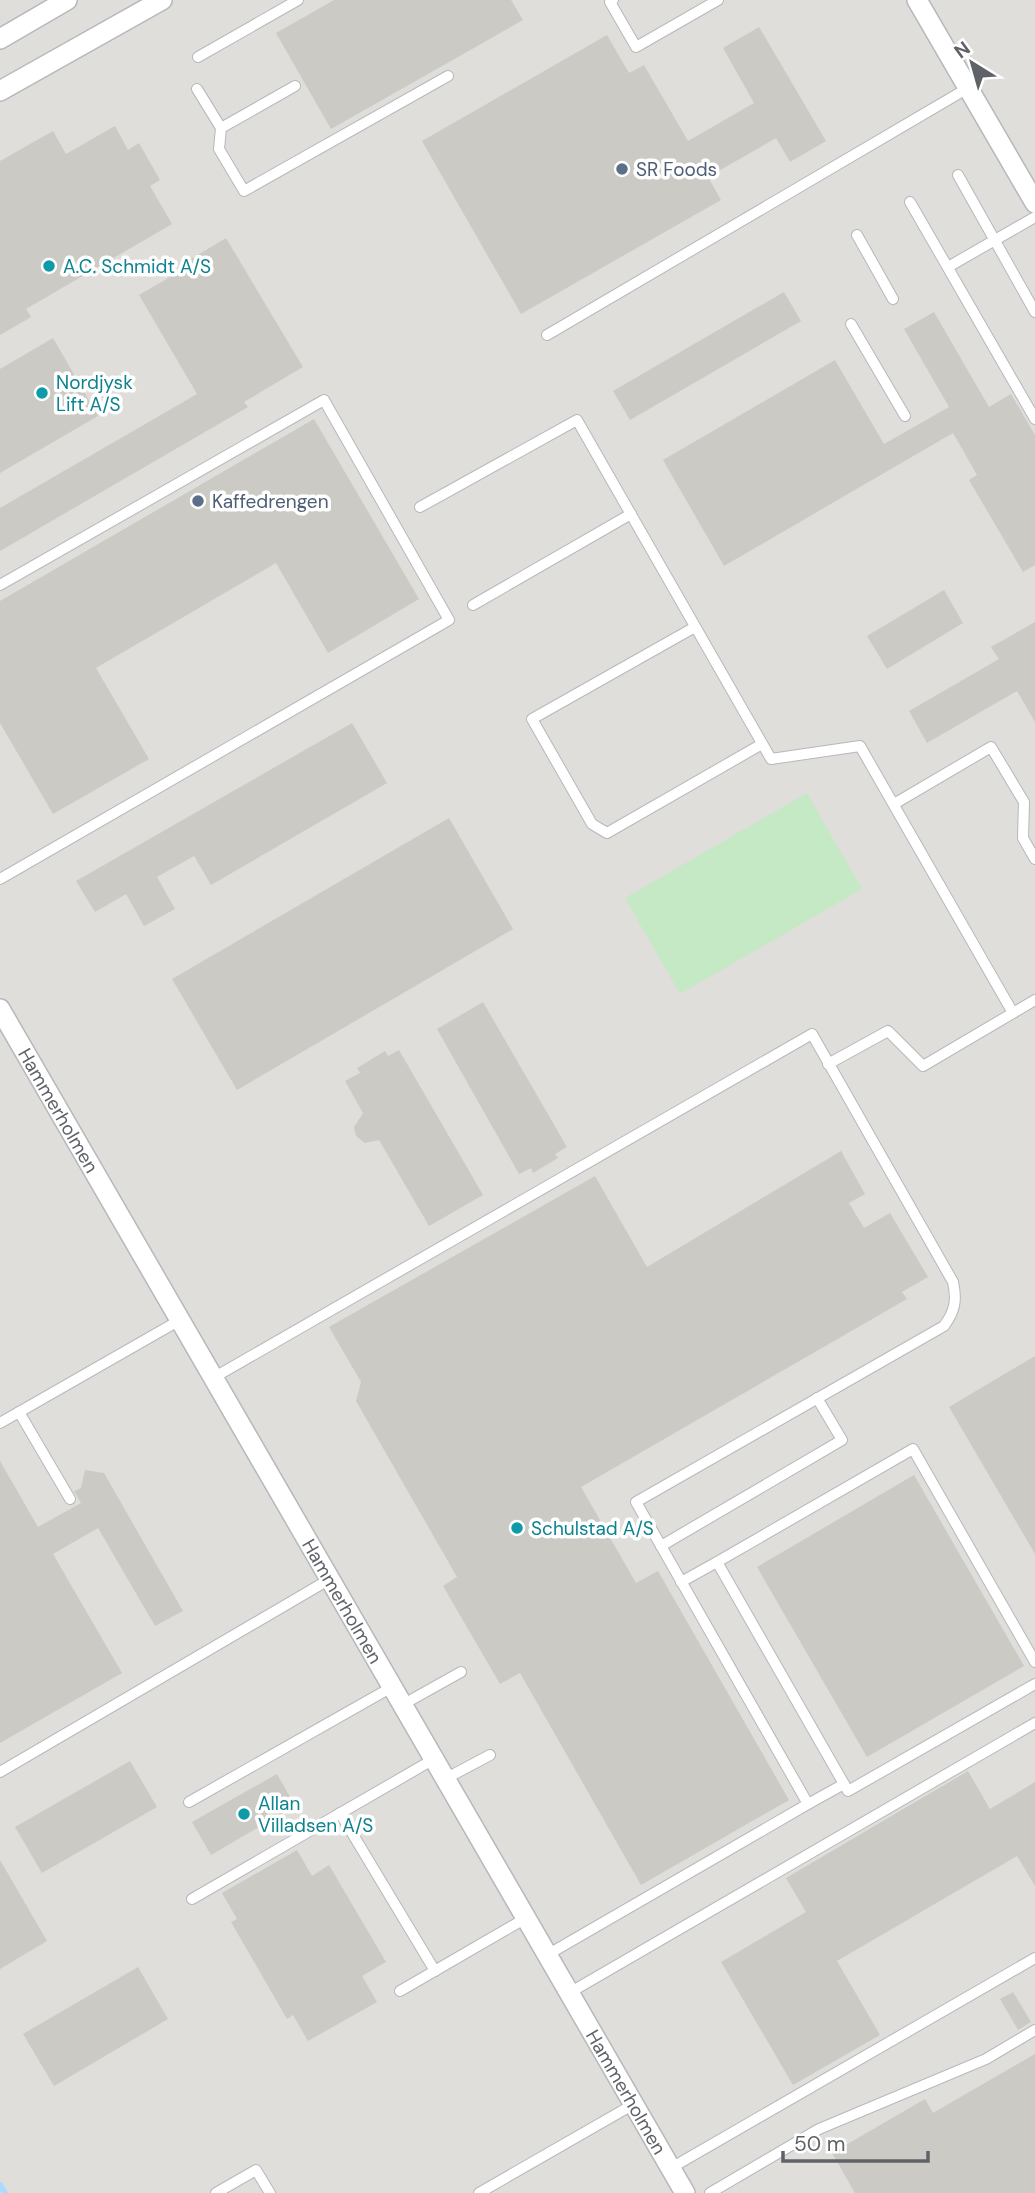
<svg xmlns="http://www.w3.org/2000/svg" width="1035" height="2193" font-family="'DM Sans',sans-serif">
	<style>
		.industrial { fill: #e0deda }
		.green { fill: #c5e8c5 }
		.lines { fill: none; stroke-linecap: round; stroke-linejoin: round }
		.stream { stroke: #aadaff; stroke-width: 6 }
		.building { fill: #cccac5 }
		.service-casing { stroke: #b5b8bc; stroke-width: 12 }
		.minor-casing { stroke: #b5b8bc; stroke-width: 22 }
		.service { stroke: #fff; stroke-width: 10 }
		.minor { stroke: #fff; stroke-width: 19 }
		.service-dot { fill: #5c6f8a; stroke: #fff; stroke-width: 2.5 }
		.culture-dot { fill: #0f9aa8; stroke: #fff; stroke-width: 2.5 }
		.labels { text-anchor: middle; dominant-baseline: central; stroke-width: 7; stroke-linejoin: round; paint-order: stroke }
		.service-label { font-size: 19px; fill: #4e5e75; stroke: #fff; text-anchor: start }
		.culture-label { font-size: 19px; fill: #0d838f; stroke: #fff; text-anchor: start }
		.street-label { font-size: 19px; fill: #5f6368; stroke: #fff }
	</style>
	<rect width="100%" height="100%" fill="#f1efe8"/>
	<!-- industrial -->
	<rect class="industrial" x="0" y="0" width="1035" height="2193"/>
	<!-- green -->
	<path class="green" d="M 807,793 L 862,889 L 680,994 L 625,898 Z"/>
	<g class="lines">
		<!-- stream -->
		<path class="stream" d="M 0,2185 L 5,2193"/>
	</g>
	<!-- building -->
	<g class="building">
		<path d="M 334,0 L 511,0 L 523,20 L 331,129 L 276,33 Z"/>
		<path d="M 759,27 L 826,141 L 790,162 L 776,138 L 708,177 L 721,200 L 521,314 L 422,141 L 607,35 L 629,73 L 644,65 L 688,141 L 754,103 L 723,48 Z"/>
		<path d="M 115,126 L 128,150 L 139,143 L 160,180 L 150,186 L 172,224 L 26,309 L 31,317 L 0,335 L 0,161 L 53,131 L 66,154 Z"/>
		<path d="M 226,238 L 303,367 L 244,402 L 248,407 L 0,551 L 0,508 L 197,394 L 139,295 L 189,266 L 186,262 Z"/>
		<path d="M 784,292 L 801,321 L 630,420 L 613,391 Z"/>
		<path d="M 934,312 L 989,407 L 1011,394 L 1035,435 L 1035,565 L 1023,572 L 969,480 L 977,475 L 953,433 L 724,566 L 663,460 L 835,360 L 884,444 L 949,407 L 904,329 Z"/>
		<path d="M 53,338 L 98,416 L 0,473 L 0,369 Z"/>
		<path d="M 314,419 L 419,599 L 328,653 L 276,563 L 96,668 L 149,759 L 53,814 L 0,723 L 0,601 Z"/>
		<path d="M 944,590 L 963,623 L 887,669 L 867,636 Z"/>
		<path d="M 1035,622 L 1035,722 L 1017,691 L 927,743 L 909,711 L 999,659 L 991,647 Z"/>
		<path d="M 352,723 L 387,783 L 211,885 L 194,856 L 157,877 L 175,909 L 144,926 L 126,894 L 95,912 L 76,881 Z"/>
		<path d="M 449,818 L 513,929 L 237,1090 L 172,979 Z"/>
		<path d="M 483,1002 L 567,1147 L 555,1154 L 558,1158 L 533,1173 L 531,1168 L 519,1174 L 437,1029 Z"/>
		<path d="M 399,1050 L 483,1195 L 429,1226 L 379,1140 L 365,1143 L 356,1136 L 354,1127 L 363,1113 L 345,1081 L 360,1073 L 357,1068 L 385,1051 L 388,1056 Z"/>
		<path d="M 841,1151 L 865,1194 L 849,1203 L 864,1228 L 890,1213 L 928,1277 L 902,1292 L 907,1299 L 581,1487 L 636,1583 L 658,1571 L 789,1800 L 641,1885 L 520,1673 L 500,1684 L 443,1586 L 457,1577 L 356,1401 L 361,1382 L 329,1327 L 595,1176 L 647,1267 Z"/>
		<path d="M 1035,1356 L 1035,1554 L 949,1407 Z"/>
		<path d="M 0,1461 L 38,1527 L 81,1503 L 74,1491 L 81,1488 L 85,1470 L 104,1473 L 183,1611 L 155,1626 L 98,1528 L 53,1554 L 122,1673 L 0,1743 Z"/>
		<path d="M 914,1475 L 1024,1666 L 867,1757 L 757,1567 Z"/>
		<path d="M 130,1761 L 157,1807 L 42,1873 L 15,1827 Z"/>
		<path d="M 968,1771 L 990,1809 L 1035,1782 L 1035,1886 L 1017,1856 L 837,1961 L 880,2035 L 793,2085 L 721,1962 L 806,1912 L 786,1878 Z"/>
		<path d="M 277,1774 L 295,1806 L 211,1855 L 192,1822 Z"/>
		<path d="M 297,1850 L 312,1876 L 329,1865 L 386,1962 L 362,1976 L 377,2002 L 308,2041 L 293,2015 L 287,2019 L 231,1922 L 237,1919 L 222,1893 Z"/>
		<path d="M 0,1860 L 47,1941 L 0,1969 Z"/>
		<path d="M 138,1967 L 168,2019 L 54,2086 L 23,2034 Z"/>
		<path d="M 1013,1992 L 1031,2022 L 1018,2030 L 1000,1999 Z"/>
		<path d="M 1035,2054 L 1035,2193 L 855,2193 L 832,2153 L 925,2099 L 933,2113 Z"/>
	</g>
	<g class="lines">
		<defs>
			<g id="service">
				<path d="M 613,0 L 610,2 L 636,47 L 718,0"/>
				<path d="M 198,57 L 298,0"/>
				<path d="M 197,89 L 221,128 L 219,149 L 244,191 L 448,76"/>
				<path d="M 221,128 L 295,86"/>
				<path d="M 958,175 L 1035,312"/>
				<path d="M 910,202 L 1035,419"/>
				<path d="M 857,235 L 893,299"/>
				<path d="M 948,267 L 1035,217"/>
				<path d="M 851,324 L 905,416"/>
				<path d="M 547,335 L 968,88"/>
				<path d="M 420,507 L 577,420 L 771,759 L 860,746 L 1013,1013"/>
				<path d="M 0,585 L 324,400 L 449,620 L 0,879"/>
				<path d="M 473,605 L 631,514"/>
				<path d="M 695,627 L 532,719 L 592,824 L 607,833 L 762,744"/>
				<path d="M 894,804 L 991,747 L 1024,802 L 1023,838 L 1035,859"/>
				<path d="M 828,1064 L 888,1031 L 923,1066 L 1035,1000"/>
				<path d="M 213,1378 L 812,1034 L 953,1282 C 957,1300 955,1311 944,1326 L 636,1502 L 808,1804 L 547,1955"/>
				<path d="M 19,1412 L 70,1499"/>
				<path d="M 0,1423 L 180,1320"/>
				<path d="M 661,1546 L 842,1440 L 817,1398"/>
				<path d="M 681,1582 L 717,1562"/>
				<path d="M 1035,1662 L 913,1449 L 717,1562 L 848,1791 L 1035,1684"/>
				<path d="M 402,1705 L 461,1672"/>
				<path d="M 0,1772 L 330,1579"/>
				<path d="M 445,1779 L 490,1755"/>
				<path d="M 189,1802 L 392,1687"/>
				<path d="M 808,1804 L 844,1784"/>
				<path d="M 340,1813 L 435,1971"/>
				<path d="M 192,1899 L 434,1759"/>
				<path d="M 400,1991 L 526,1918"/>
				<path d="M 569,1993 L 1035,1723"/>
				<path d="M 671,2168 L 1035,1958"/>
				<path d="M 216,2193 L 256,2170 L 270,2193"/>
				<path d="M 479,2193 L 634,2104"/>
				<path d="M 710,2193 L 819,2129 L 986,2059 L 1035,2030"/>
			</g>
			<g id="minor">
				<path d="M 917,0 L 1035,203"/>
				<path d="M 0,39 L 67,0"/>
				<path d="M 0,91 L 162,0"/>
				<path id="s1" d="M 0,1009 L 685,2193"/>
			</g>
		</defs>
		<!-- service casing -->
		<use href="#service" class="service-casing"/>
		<!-- minor casing -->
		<use href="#minor" class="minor-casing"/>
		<!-- service -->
		<use href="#service" class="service"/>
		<!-- minor -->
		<use href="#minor" class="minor"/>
	</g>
	<!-- markers -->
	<g class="service-dot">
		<circle cx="622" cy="169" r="7"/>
		<circle cx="198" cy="501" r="7"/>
	</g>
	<g class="culture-dot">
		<circle cx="49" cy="266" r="7"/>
		<circle cx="42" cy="393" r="7"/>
		<circle cx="517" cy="1528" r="7"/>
		<circle cx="244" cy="1814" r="7"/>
	</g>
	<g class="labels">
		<!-- service labels -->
		<g class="service-label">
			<text x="636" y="169">SR Foods</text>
			<text x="212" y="501">Kaffedrengen</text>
		</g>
		<!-- culture labels -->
		<g class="culture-label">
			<text x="63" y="266">A.C. Schmidt A/S</text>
			<text x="56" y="382">Nordjysk<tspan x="56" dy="22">Lift A/S</tspan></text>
			<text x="531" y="1528">Schulstad A/S</text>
			<text x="258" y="1803">Allan<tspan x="258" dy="22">Villadsen A/S</tspan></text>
		</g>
		<!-- street labels -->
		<g class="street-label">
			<text stroke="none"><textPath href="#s1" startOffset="117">Hammerholmen</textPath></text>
			<text stroke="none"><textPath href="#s1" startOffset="684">Hammerholmen</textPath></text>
			<text stroke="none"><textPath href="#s1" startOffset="1251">Hammerholmen</textPath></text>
		</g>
	</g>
	<!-- north arrow -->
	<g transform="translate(972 63) rotate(323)" stroke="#ffffff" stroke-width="5" paint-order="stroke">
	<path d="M0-5L12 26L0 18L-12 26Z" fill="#5f6368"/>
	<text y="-10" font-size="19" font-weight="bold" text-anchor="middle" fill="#5f6368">N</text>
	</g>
	<!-- scale -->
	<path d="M783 2151v10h145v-10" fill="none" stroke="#5f6368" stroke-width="3.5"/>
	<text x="794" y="2151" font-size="21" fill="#5f6368" stroke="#ffffff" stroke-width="5" paint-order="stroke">50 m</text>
</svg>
